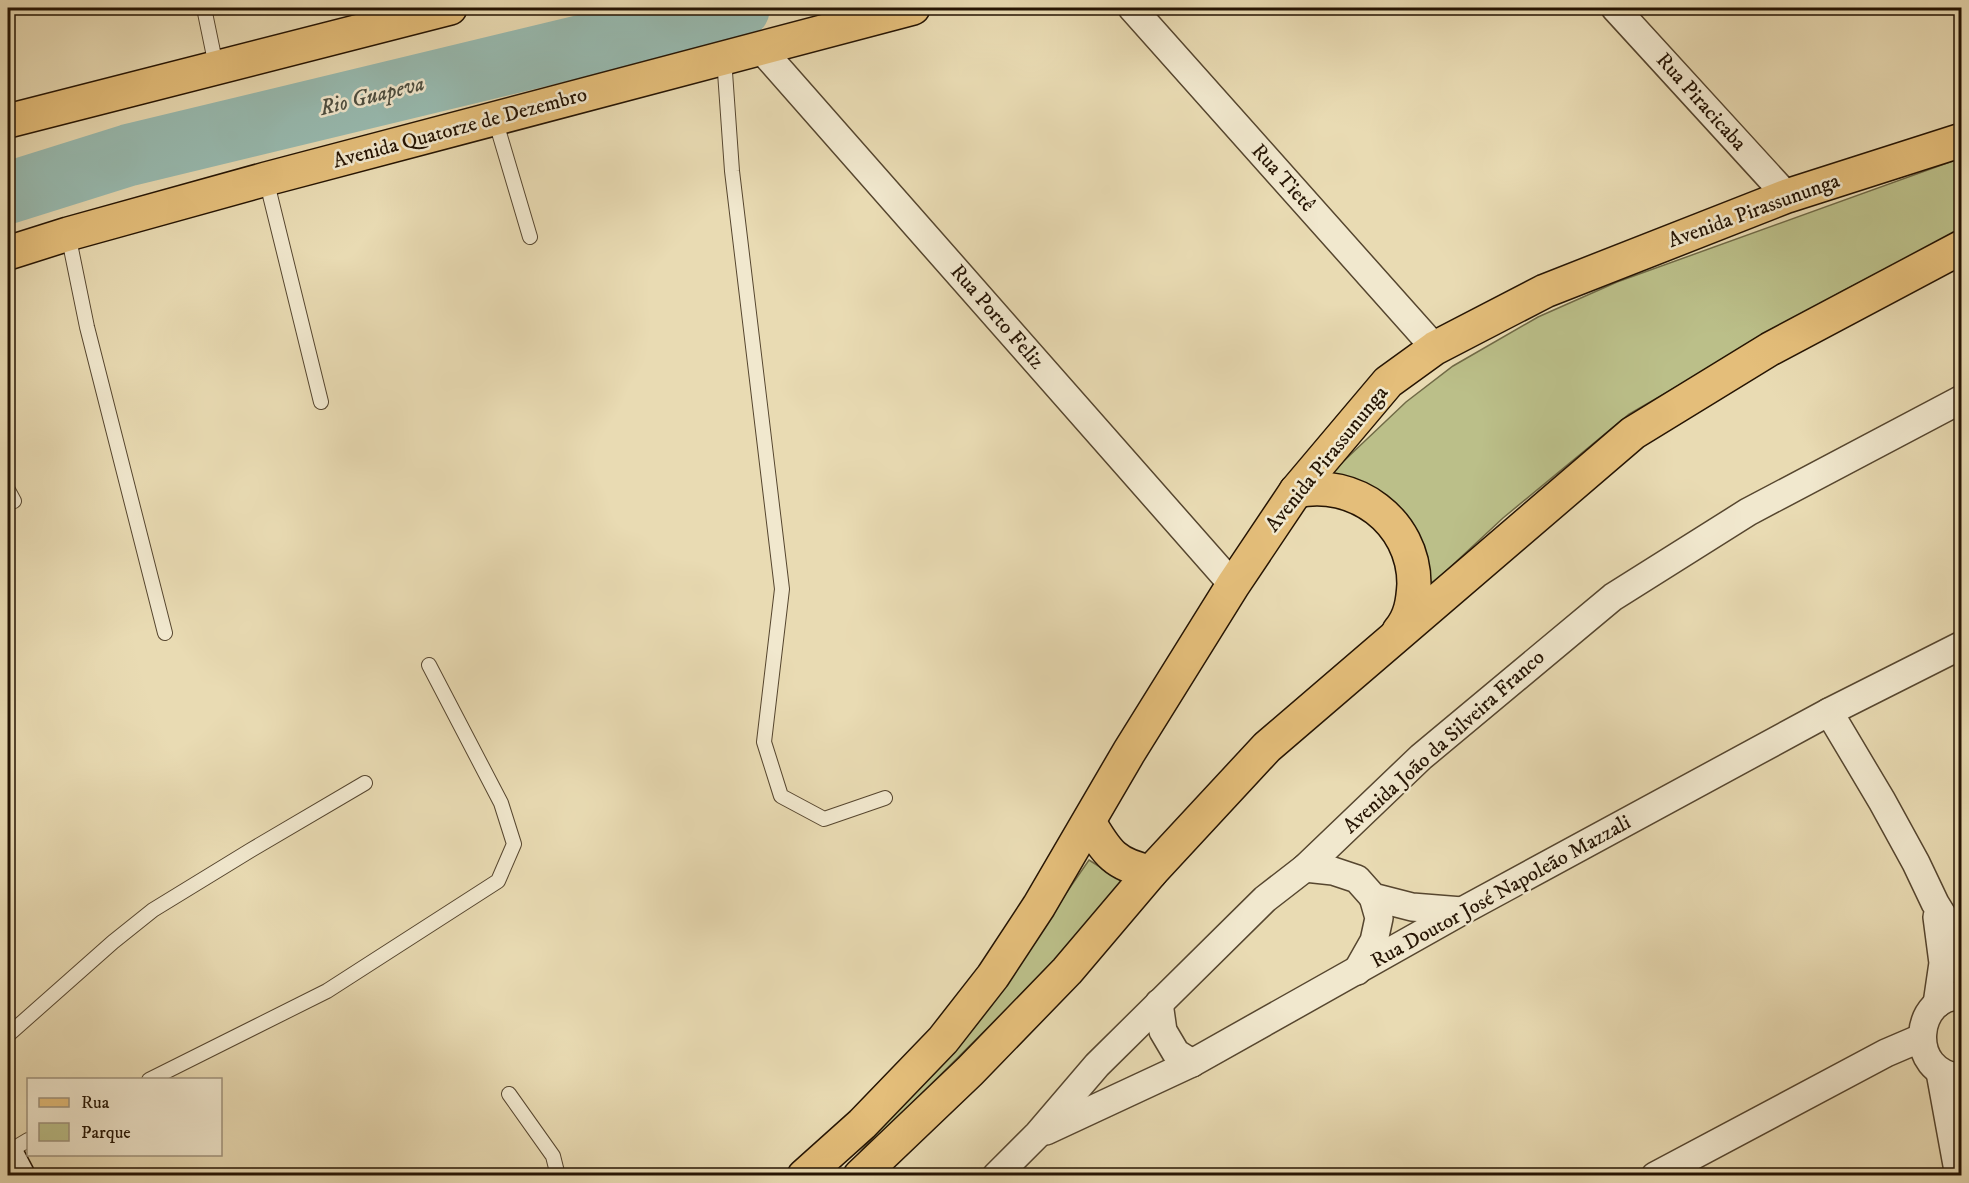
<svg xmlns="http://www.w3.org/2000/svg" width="1969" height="1183" font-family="'IM FELL DW Pica',serif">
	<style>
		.green { fill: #bbbf89; stroke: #706a46; stroke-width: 1.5 }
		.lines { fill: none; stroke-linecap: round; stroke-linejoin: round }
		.river { stroke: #98bbb1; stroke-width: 62 }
		.lane-casing { stroke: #56462f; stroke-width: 16 }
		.street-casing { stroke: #56462f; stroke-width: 30 }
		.secondary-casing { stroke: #251403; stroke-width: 36 }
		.primary-casing { stroke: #251403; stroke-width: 36 }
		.lane { stroke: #f1e8ce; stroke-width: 14 }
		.street { stroke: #f1e8ce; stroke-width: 27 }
		.secondary { stroke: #f1e8ce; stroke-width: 33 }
		.primary { stroke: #e4be7a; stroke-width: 33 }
		.labels { text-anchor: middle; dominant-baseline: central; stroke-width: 5; stroke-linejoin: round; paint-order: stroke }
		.street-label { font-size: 21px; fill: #251403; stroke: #f1e8ce }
		.water-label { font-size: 22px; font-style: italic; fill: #4d4e40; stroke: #f1e8ce }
	</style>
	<rect width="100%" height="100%" fill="#e9dbb3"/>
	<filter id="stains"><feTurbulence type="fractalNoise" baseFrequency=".00333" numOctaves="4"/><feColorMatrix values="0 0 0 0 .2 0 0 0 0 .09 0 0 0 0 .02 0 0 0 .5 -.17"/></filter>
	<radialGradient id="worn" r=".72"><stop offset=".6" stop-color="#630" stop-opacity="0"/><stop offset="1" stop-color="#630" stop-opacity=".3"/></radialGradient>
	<!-- green -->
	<g class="green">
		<path d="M 1961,158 L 1961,230 L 1843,291 L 1629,414 L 1503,518 L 1430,586 L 1328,476 L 1406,402 L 1453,366 L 1538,317 L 1617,282 Z"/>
		<path d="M 1089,860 L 1130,886 L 841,1174 L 990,1003 Z"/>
	</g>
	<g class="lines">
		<!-- river -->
		<path class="river" d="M 8,193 L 129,155 L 739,8"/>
		<defs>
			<g id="lane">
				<path d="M 204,8 L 216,66"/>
				<path d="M 724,58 L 732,171 L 782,589 L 764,742 L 781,796 L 824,819 L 885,798"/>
				<path d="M 495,119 L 530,237"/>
				<path d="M 266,179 L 321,402"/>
				<path d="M 68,234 L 87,327 L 165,633"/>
				<path d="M 8,490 L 14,501"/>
				<path d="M 8,1035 L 113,942 L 153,910 L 251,850 L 365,783"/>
				<path d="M 149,1080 L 327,991 L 498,881 L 514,844 L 501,803 L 429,665"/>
				<path d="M 509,1094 L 553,1156 L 558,1176"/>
				<path d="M 8,1152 L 28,1140"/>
			</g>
			<g id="street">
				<path d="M 1132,8 L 1435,348"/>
				<path d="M 1615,8 L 1787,196"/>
				<path d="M 761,49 L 1233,585"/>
				<path d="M 1829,712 L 1882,801 L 1916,863 L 1935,903 L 1962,947"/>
				<path d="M 1305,868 L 1333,871 L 1357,879 L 1373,897 L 1412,907 L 1462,911"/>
				<path d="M 1937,917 L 1943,963 L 1937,1004"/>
				<path d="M 1357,971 L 1374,941 L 1379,918 L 1373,897"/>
				<path d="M 1962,996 C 1915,993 1904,1073 1962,1078"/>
				<path d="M 1159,1003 L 1163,1031 L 1176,1053 L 1192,1063"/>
				<path d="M 1940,1072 L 1959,1176"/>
				<path d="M 1046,1131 L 1192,1063 L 1462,911 L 1829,712 L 1962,645"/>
				<path d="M 996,1176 L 1038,1134 L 1097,1065 L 1265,899 L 1305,868 L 1421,757 L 1613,597 L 1748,512 L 1962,399"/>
				<path d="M 1655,1176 L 1886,1053 L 1921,1038"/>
			</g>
			<path id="secondary" d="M 8,1157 L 18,1176"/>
			<g id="primary">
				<path d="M 8,121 L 450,8"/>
				<path d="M 8,253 L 68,234 L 266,179 L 913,8"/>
				<path d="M 1296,491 C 1354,478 1414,521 1414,584 C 1413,601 1411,617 1399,631"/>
				<path d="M 1089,822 C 1107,853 1115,865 1151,872"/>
				<path d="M 804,1176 L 862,1124 L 943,1040 L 993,976 L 1039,906 L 1129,752 L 1233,585 L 1296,491 L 1388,382 L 1435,348 L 1545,291 L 1787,196 L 1962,140"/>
				<path d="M 860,1176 L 970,1071 L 1067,971 L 1151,872 L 1267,747 L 1633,433 L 1770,349 L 1962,247"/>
			</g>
		</defs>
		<!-- lane casing -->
		<use href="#lane" class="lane-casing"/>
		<!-- street casing -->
		<use href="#street" class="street-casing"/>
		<!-- secondary casing -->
		<use href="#secondary" class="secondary-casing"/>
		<!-- primary casing -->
		<use href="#primary" class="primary-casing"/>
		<!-- lane -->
		<use href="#lane" class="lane"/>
		<!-- street -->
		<use href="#street" class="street"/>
		<!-- secondary -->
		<use href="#secondary" class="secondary"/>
		<!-- primary -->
		<use href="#primary" class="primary"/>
	</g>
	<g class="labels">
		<!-- street labels -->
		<g class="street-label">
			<text transform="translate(1701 102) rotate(48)">Rua Piracicaba</text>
			<text transform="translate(460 128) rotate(-15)">Avenida Quatorze de Dezembro</text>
			<text transform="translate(1283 178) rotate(48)">Rua Tietê</text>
			<text transform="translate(1754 211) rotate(-20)">Avenida Pirassununga</text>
			<text transform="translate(997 317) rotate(49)">Rua Porto Feliz</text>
			<text transform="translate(1327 459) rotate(-51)">Avenida Pirassununga</text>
			<text transform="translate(1444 742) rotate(-42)">Avenida João da Silveira Franco</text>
			<text transform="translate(1501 892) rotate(-29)">Rua Doutor José Napoleão Mazzali</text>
		</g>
		<!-- water labels -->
		<g class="water-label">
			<text transform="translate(372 96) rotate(-14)">Rio Guapeva</text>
		</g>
	</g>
	<!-- margin -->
	<rect width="1969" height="1183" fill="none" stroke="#e9dbb3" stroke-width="30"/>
	<rect x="9" y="9" width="1951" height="1165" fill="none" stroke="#251403" stroke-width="3"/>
	<rect x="15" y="15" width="1939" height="1153" fill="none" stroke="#251403" stroke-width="1.5"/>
	<!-- legend -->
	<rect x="27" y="1078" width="195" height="78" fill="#f1e8ce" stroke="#9f937d" stroke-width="1.5"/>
	<rect x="39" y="1098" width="30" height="9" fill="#e4be7a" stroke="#9f937d" stroke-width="1.5"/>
	<text x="81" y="1108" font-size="18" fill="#251403">Rua</text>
	<rect x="39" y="1123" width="30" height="18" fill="#bbbf89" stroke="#9f937d" stroke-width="1.5"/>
	<text x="81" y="1138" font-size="18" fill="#251403">Parque</text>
	<rect width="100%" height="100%" filter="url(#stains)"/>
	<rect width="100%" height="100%" fill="url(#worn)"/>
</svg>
